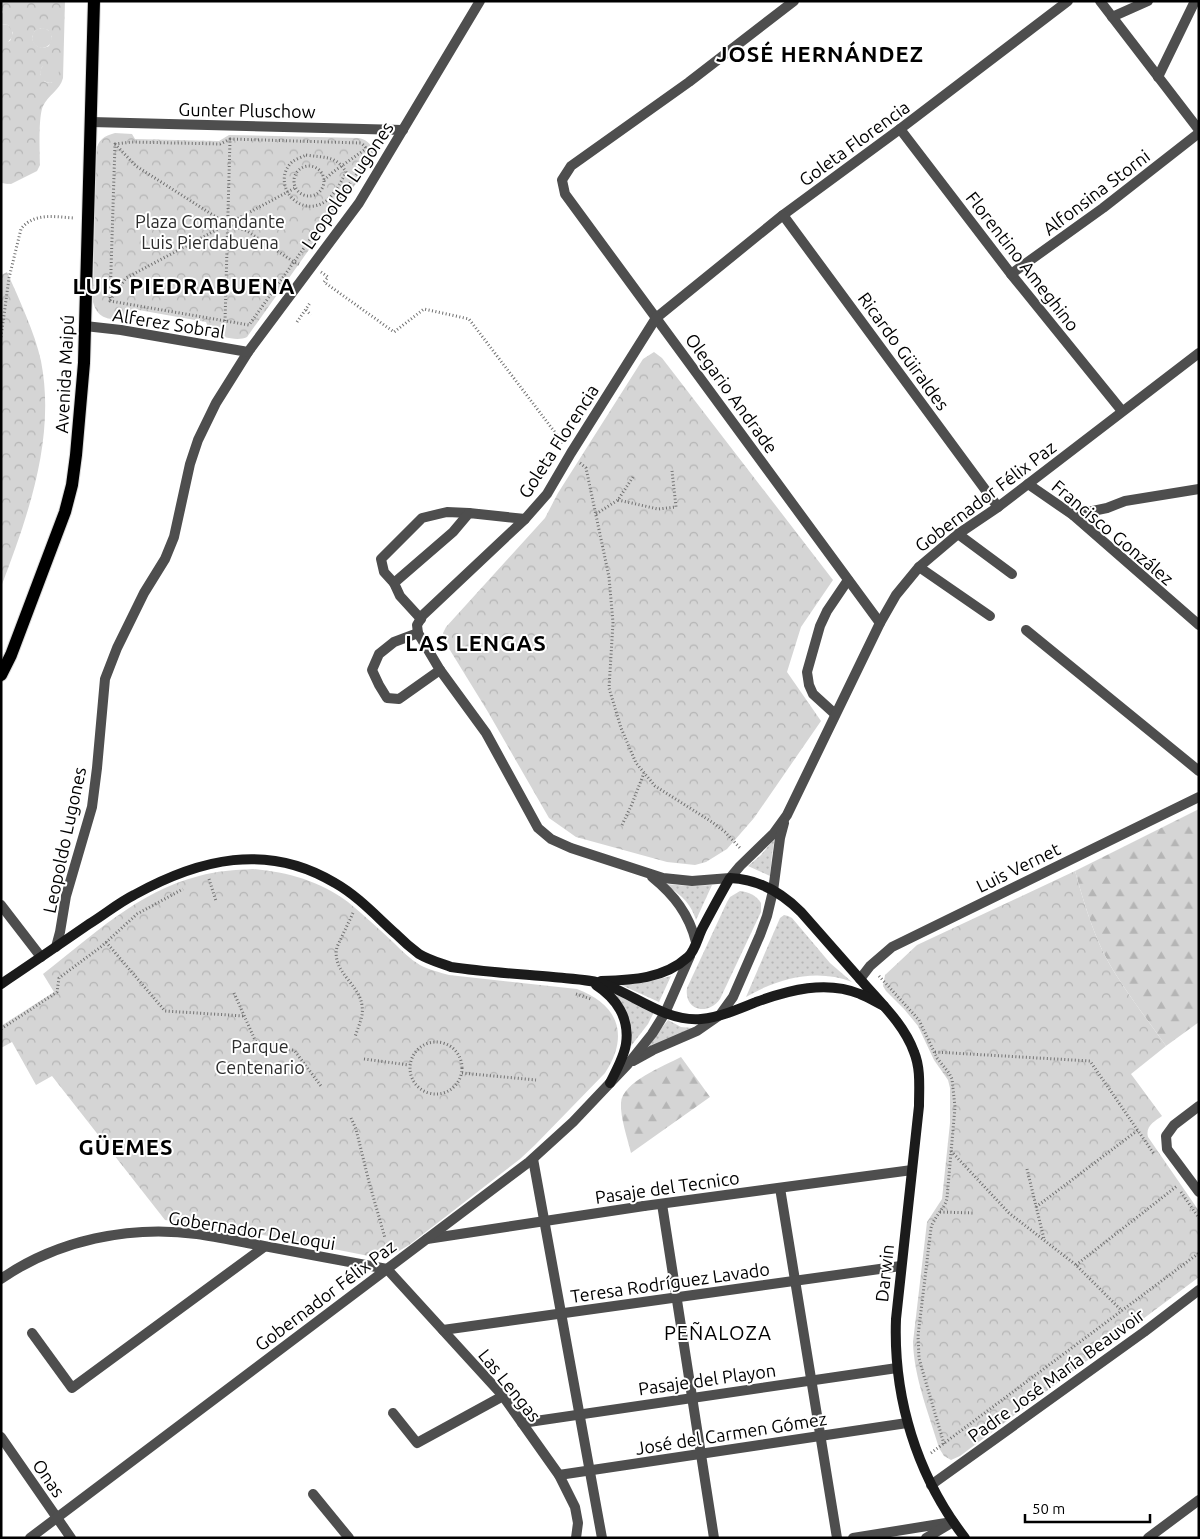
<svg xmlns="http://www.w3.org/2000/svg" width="1200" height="1539" font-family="Ubuntu,sans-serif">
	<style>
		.grass { fill: #d5d5d5 }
		.forest { fill: url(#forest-firs) }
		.park { fill: url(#park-crowns); fill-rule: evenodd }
		.garden { fill: url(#garden-dots) }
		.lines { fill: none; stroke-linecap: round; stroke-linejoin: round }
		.primary-casing { stroke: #dbdbdb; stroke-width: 14 }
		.path { stroke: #707070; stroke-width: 3; stroke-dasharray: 1 2.5; stroke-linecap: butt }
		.service { stroke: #4e4e4e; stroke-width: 10 }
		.pedestrian { stroke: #4e4e4e; stroke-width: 10 }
		.minor { stroke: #4e4e4e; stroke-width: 10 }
		.secondary { stroke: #1b1b1b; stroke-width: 10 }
		.primary { stroke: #000; stroke-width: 12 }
		.labels { text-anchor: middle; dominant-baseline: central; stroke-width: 4; stroke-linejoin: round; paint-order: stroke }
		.street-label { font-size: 18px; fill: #000; stroke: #fff }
		.park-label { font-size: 18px; fill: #2c2c2c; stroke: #fff }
		.quarter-label { font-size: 20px; letter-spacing: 1px; fill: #000; stroke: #fff }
		.district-label { font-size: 22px; font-weight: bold; letter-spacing: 1px; fill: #000; stroke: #fff }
	</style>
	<defs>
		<pattern id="forest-firs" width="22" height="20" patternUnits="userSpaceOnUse" patternTransform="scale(1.25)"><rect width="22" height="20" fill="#d5d5d5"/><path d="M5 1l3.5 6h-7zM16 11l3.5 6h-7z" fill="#b5b5b5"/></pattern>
		<pattern id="park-crowns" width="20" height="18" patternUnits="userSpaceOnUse" patternTransform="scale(1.25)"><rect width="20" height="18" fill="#d5d5d5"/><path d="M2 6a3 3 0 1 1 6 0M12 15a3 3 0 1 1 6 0" fill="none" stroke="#b5b5b5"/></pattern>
		<pattern id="garden-dots" width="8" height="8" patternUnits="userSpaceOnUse" patternTransform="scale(1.25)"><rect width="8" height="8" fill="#d5d5d5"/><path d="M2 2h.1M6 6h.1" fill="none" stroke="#b5b5b5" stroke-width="1.8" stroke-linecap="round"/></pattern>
	</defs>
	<rect width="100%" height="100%" fill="#fff"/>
	<!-- grass -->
	<g class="grass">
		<path d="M 1,24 L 8,25 L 12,30 L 13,36 L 7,43 L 1,43 Z"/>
		<circle cx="42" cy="38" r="10"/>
		<circle cx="50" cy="73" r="10"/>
	</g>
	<!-- forest -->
	<g class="forest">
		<path d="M 1199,809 L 1199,1022 L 1166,1046 C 1145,1016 1121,986 1104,954 C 1091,927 1083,899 1075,871 Z"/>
		<path d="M 681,1057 L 710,1097 L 631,1153 C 628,1140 620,1117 621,1103 C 622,1082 664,1066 681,1057 Z"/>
	</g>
	<!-- park -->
	<g class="park">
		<path d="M 1,1 L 65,1 L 63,78 C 60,90 48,95 43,106 C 38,117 40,152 40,165 L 37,171 L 11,184 L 1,183 L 1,43 L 10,41 L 13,33 L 8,25 L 1,24 L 1,15 L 3,12 L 1,8 ZM 41,28 L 48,30 L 52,37 L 49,46 C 40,50 33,46 32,37 L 35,31 ZM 50,64 L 56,66 L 59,71 L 57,79 L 51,83 L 45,82 L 40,74 L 42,67 Z"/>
		<path d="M 115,133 L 132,134 L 135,139 L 219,141 L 229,135 L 359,138 C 371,141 375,149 372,161 L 247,337 C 237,342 222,336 211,334 L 206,322 L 133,309 L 126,321 C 110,318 98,321 93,302 L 96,151 C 98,140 104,136 115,133 Z"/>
		<path d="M 7,272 C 19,299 35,333 41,361 C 56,438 28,516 1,587 L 1,275 Z"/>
		<path d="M 654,352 L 662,358 L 833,580 L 801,627 L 787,672 L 821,721 L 754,818 L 727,849 L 706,862 L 695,865 L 667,862 L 576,837 L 549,818 L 488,712 L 445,642 L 443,633 L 446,627 L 545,518 L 558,493 L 643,359 Z"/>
		<path d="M 253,869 C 287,872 320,881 348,902 C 364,915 379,929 394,943 C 402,951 410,959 420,965 C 429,970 439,972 449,975 L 577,989 C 618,1004 630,1035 605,1073 L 535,1145 L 520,1159 L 409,1245 L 392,1255 L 374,1257 L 227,1228 L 165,1220 L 52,1076 L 36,1085 L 12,1042 L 1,1048 L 1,1026 L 54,992 L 43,974 C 91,937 138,891 199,876 C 216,871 235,870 253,869 Z"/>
		<path d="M 1075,871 C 1083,899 1091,927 1104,954 C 1121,986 1145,1016 1166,1046 L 1131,1074 L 1162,1116 C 1155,1121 1145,1126 1148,1137 L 1199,1211 L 1199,1277 L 960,1456 L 951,1460 L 944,1456 L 939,1448 C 929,1414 914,1378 913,1342 L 927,1222 L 942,1199 L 950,1123 L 950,1088 L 948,1080 L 934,1060 L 918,1026 L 904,1009 L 886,991 L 883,986 L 885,975 L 917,945 Z"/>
	</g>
	<!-- garden -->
	<g class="garden">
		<path d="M 775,838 L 772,854 L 770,876 L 748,866 L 761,855 Z"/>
		<path d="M 665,884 L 689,886 L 712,885 L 696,920 C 690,901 680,895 665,884 Z"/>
		<path d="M 740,891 C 749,892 756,895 761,903 L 761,912 L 720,999 C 708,1016 684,1011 687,988 L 727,902 L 730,897 Z"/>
		<path d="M 784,915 L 788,916 L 792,918 L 830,963 L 852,982 C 817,968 778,978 746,997 L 780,918 Z"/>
		<path d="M 671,976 L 659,1002 L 619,984 L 643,983 Z"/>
		<path d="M 613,992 L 654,1012 L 648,1024 L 631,1046 C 632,1027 623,1007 613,992 Z"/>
		<path d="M 668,1020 L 681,1027 L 692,1028 L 643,1051 Z"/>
	</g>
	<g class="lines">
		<defs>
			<path id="primary" d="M 1,675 L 11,655 L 65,512 L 72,485 L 76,455 L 84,363 L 94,1"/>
		</defs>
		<!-- primary casing -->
		<use href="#primary" class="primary-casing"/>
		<!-- path -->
		<g class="path">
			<path d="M 230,139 L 361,143 C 368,149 369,152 366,161 L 249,325 L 110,301 L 115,144 L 132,142 L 220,144 Z"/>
			<path d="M 115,144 L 136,166 L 227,224 L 247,231 L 294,262 L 299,264"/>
			<path d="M 306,155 C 324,158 336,155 346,172 C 341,182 335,194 326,201 C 299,220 270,183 292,162 C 296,159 302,157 306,155 Z"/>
			<circle cx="309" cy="181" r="15"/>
			<path d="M 324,180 L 333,172 L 367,148"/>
			<path d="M 321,272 L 328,277 L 324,282 L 394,332 L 424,309 L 469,319 L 563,443"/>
			<path d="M 110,300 L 126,278 L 295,188"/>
			<path d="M 306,310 L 311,315"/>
			<path d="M 225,321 L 230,140"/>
			<path d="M 297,322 L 310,303"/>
			<path d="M 1,337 L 9,278 L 21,229 C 34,212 55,217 74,218"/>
			<path d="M 580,463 L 586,468 L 609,577 L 613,623 L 609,688 L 621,728 L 636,763 L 655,786 L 712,822 L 725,832 L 741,849"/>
			<path d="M 618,500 L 658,509 L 676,507 L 672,471"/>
			<path d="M 596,514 L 618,500 L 633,477"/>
			<path d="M 622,825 L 632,804 L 644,773"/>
			<path d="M 209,879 L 216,901"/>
			<path d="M 353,913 L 337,947 C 331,972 360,984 362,1006 C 364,1016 358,1027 355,1037"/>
			<path d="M 106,942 L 165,1011 L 244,1016"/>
			<path d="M 879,976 L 919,1020 L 937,1058 L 949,1073 L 952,1079 L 955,1107 L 947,1198 C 945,1209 934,1216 931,1228 L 918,1336 L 919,1358 L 922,1369 L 944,1444"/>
			<path d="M 234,993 L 259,1049 L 294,1050 L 321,1086"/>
			<path d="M 576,994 L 591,999"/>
			<path d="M 1,1029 L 57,992 L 59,978 L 102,946 L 137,914 L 183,889"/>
			<circle cx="436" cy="1068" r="26"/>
			<path d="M 935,1052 L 1090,1061 L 1154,1154"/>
			<path d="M 364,1059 L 409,1065"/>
			<path d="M 462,1073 L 536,1080"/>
			<path d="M 351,1118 L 356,1129 L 369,1182 L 385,1238"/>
			<path d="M 951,1151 L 1009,1213 L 1076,1265 L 1122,1311"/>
			<path d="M 1027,1169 L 1044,1239"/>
			<path d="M 1181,1192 L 1199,1218"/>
			<path d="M 1036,1207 L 1138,1130"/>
			<path d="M 940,1212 L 974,1213"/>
			<path d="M 1076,1265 L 1177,1186"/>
			<path d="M 931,1453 L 1199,1253"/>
		</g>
		<!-- service -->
		<g class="service">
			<path d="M 958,534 L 1012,574"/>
			<path d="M 919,567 L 990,616"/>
			<path d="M 394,583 L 384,572 L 381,559 L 422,518 L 447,512 L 469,513"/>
			<path d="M 421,619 L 400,596 L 394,583 L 453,532 L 469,513 L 525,519"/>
			<path d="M 1026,630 L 1199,771"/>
			<path d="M 418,633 L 394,642 L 379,654 L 372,670 L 379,685 L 387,698 L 399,699 L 440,670"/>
			<path d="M 835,714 L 813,694 L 809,685 L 807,672 L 820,626 L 827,611 L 848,580"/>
			<path d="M 32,1333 L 72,1388 L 264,1247"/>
		</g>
		<!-- pedestrian -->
		<g class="pedestrian">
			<path d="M 56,947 L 60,932 L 66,896 L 92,807 L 97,768 L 105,679 L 117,648 L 144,593 L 165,559 L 174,537 L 190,464 L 198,440 L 216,403 L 248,352"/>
			<path d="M 533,1159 L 602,1538"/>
			<path d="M 780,1188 L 837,1538"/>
			<path d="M 662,1204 L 714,1538"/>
			<path d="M 427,1239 L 644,1206"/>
			<path d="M 522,1423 L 897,1368"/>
			<path d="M 853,1538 L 952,1522"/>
		</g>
		<!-- minor -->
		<g class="minor">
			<path d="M 794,1 L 689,82 L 571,166 L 562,180 L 565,194 L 880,623"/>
			<path d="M 1068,1 L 900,129 L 783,215 L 656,318 L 571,453 L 547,494 L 525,519 L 423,615 L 417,625 L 418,633 L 440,670 L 486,733 L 538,828 L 551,839 L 571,848 L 663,878 L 692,881 L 730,878 L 740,866 L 774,833 L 787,815 L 880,623 L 896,595 L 919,567 L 958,534 L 998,507 L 1199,353"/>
			<path d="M 1100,1 L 1199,130"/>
			<path d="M 1112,17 L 1148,1"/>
			<path d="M 1158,77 L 1195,1"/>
			<path d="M 91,122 L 403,130"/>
			<path d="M 900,129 L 1011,274 L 1122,411"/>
			<path d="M 783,215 L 998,507"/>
			<path d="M 1011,274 L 1103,208 L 1199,133"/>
			<path d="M 85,326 L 121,330 L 248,352 L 359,203 L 480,1"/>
			<path d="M 1028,484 L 1073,515 L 1199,625"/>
			<path d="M 1073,515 L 1107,508 L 1125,501 L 1199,489"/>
			<path d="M 652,877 C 674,895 689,914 696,942"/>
			<path d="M 1,905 L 41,957"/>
			<path d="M 860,979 L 870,966 L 892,947 L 1199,797"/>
			<path d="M 633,1061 L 653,1050 L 697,1031 L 720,1015 L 733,997 L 760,935 L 767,916 L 773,891 L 780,838 L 784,823"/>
			<path d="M 1199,1106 L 1174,1125 L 1166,1136 L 1167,1149 L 1199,1192"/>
			<path d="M 644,1206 L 912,1170"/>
			<path d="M 387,1269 L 503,1396 L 559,1475 L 575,1507 L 578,1523 L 576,1538"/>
			<path d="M 1,1279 C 57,1240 130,1225 197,1234 C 219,1237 241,1242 264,1246 C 305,1254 346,1261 387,1269"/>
			<path d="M 443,1330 L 901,1266"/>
			<path d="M 393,1413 L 417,1443 L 503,1396"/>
			<path d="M 1,1437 L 71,1538"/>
			<path d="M 559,1475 L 907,1423"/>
			<path d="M 931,1485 L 1144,1332 L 1199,1290"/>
			<path d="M 313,1494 L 349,1538"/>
			<path d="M 30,1538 L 529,1162 L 573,1122 L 628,1064 L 652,1034 L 665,1013 L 690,956"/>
			<path d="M 926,1538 L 953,1522"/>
			<path d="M 1148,1538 L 1199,1500"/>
		</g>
		<!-- secondary -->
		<g class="secondary">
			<path d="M 601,981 C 632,980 664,979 688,957 C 695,951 698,937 702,929 C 711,912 720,895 730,878 C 759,879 781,892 801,912 C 823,937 845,962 867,987 C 885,1007 905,1027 914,1052 C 921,1069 919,1088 919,1106 L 896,1319 C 893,1398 917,1476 965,1538"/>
			<path d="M 1,984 C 31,964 60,944 89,924 C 104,915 118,903 134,895 C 199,859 267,842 335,883 C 358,896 377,917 396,934 C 403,941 411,948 419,954 C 429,960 440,963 451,967 C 484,972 519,974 553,977 C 571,979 592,979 609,986 C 639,998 668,1022 701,1019 C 720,1017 739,1009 756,1002 C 789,990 826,980 860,994 C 868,997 876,1002 884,1006"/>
			<path d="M 596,985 C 616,998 630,1018 626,1044 C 624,1057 616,1071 610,1083"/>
		</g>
		<!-- primary -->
		<use href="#primary" class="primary"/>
	</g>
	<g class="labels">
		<!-- street labels -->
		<g class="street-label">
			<text transform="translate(247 110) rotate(1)">Gunter Pluschow</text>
			<text transform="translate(854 143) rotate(-36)">Goleta Florencia</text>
			<text transform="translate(347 185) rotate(-56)">Leopoldo Lugones</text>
			<text transform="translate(1096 192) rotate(-37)">Alfonsina Storni</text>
			<text transform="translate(1023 261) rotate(52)">Florentino Ameghino</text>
			<text transform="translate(169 323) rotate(9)">Alferez Sobral</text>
			<text transform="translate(904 351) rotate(54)">Ricardo Güiraldes</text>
			<text transform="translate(64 374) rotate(-87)">Avenida Maipú</text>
			<text transform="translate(732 393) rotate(54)">Olegario Andrade</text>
			<text transform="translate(558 441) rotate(-57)">Goleta Florencia</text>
			<text transform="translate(985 496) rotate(-37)">Gobernador Félix Paz</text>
			<text transform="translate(1113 532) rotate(40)">Francisco González</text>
			<text transform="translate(64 840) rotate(-78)">Leopoldo Lugones</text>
			<text transform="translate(1018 867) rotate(-26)">Luis Vernet</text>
			<text transform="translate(667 1187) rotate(-8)">Pasaje del Tecnico</text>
			<text transform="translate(252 1230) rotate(9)">Gobernador DeLoqui</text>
			<text transform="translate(884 1273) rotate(-84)">Darwin</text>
			<text transform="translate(670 1282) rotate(-8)">Teresa Rodríguez Lavado</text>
			<text transform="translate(325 1295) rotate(-37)">Gobernador Félix Paz</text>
			<text transform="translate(1056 1375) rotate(-36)">Padre José María Beauvoir</text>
			<text transform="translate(707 1379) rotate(-8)">Pasaje del Playon</text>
			<text transform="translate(510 1385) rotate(51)">Las Lengas</text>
			<text transform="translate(731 1433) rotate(-9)">José del Carmen Gómez</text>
			<text transform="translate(49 1478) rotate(55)">Onas</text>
		</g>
		<!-- park labels -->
		<g class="park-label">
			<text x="210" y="221">Plaza Comandante<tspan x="210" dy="21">Luis Pierdabuena</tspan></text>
			<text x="260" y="1046">Parque<tspan x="260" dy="21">Centenario</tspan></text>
		</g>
		<!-- quarter labels -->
		<g class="quarter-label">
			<text x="718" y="1332">PEÑALOZA</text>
		</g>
		<!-- district labels -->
		<g class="district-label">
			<text x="820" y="53">JOSÉ HERNÁNDEZ</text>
			<text x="184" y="285">LUIS PIEDRABUENA</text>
			<text x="476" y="642">LAS LENGAS</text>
			<text x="126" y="1146">GÜEMES</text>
		</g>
	</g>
	<!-- border -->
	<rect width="1200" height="1539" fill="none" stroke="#000000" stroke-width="5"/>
	<!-- scale -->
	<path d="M1025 1514v8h125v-8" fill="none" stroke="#000000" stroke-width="2.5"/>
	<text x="1032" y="1514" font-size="15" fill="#000000" stroke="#ffffff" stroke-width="4" paint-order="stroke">50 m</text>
</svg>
